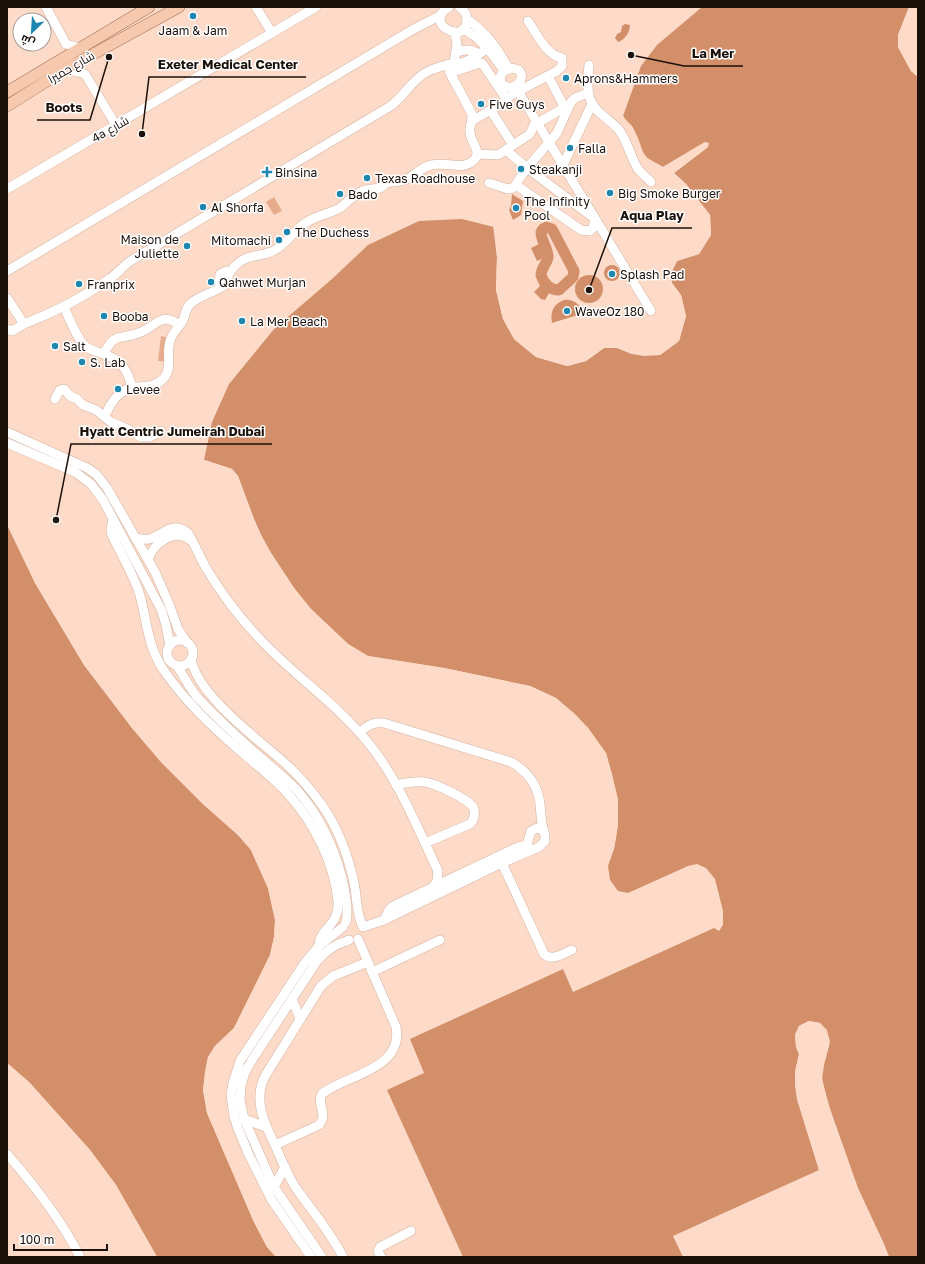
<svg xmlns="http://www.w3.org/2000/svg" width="925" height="1264" font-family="'Golos Text',Cairo,sans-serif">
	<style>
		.green { fill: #e7ac8b }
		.water { fill: #d28f69 }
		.pier { fill: #fedbc8 }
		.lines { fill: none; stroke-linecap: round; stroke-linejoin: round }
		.river { stroke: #d28f69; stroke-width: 11 }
		.minor-casing { stroke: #d3b19f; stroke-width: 10 }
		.major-casing { stroke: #a67052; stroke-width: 12 }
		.minor { stroke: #fff; stroke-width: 9 }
		.major { stroke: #f6c8ae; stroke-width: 11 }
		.poi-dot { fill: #1e87af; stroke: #fff; stroke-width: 1.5 }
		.labels { text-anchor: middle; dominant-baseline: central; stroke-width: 3; stroke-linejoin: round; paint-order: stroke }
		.poi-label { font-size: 12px; fill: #1c100a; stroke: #fff; text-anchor: start }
		.street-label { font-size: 12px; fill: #1c100a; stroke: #fff }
		.leader { fill: none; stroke: #1c100a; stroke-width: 1.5 }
		.callout-dot { fill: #1c100a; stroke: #fff; stroke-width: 1.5 }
		.callout-label { font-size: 13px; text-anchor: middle; font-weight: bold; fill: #1c100a; stroke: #fff; stroke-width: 3; stroke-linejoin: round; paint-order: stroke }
	</style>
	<rect width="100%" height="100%" fill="#fedbc8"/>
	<!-- green -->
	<g class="green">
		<path d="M 274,197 L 282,211 L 274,215 L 266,202 Z"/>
		<path d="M 161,336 L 169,338 L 167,362 L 158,361 Z"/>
	</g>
	<!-- water -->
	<g class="water">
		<path d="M 702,7 L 909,7 L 898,35 L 898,47 L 911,71 L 918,77 L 918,1257 L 889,1257 C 880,1233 867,1211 857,1187 C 843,1154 832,1118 823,1083 C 817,1059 841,1046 820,1023 L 809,1021 L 799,1026 L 795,1035 L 796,1047 L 799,1054 L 795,1072 L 797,1099 L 819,1170 L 673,1236 L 683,1257 L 463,1257 L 387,1090 L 424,1073 L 410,1039 L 563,969 L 573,992 L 714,928 L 719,931 L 723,925 L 723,911 L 715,879 L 706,868 L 697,864 L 688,866 L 628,893 L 618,891 L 610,880 L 608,866 L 614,849 L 618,825 L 618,800 L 606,753 L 588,728 L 556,698 L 530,686 L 444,668 L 368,656 L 348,644 L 311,609 L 294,588 L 271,553 L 261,535 L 254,519 L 238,476 L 232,469 L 204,460 L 212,422 L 229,384 L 275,328 L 332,279 L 368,245 L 419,221 L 462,219 L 494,227 L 497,257 L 496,290 L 503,319 L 514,339 L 536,357 L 567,366 L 586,361 L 604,348 L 617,348 L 632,354 L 660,355 L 679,341 L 686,316 L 681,295 L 672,283 L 671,273 L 677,261 L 699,254 L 711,235 L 710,215 L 686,184 L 674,173 L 708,147 L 705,142 L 663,167 C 658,164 651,161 646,157 C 639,150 638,137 633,128 C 630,123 626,121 623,116 L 641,66 L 657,45 Z"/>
		<path d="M 625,24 L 630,25 C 630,32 625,40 618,42 L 615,38 L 617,34 L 621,32 L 622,26 Z"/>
		<path d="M 512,194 L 523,201 L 521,215 L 513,220 L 509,210 L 511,206 Z"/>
		<path d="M 539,244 L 543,254 L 542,259 L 537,261 L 531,248 Z"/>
		<circle cx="612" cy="273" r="8"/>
		<circle cx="589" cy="289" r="14"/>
		<path d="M 543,280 L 548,286 L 555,290 L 549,293 L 545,300 L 541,299 L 534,292 L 539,287 Z"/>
		<path d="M 564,300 C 574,299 579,304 584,313 L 552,323 C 550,312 553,304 564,300 Z"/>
		<path d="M 7,525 L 35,583 L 84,665 L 132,728 L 161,762 L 204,805 L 238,835 L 251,850 L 268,888 L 275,920 L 274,937 L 270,955 L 234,1028 L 215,1046 L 208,1057 L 203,1090 L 207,1113 L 253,1220 L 267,1247 L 276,1257 L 157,1257 L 116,1185 L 90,1150 L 29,1082 L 7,1063 Z"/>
	</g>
	<!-- pier -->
	<g class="pier">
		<path d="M 909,7 L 911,8 L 900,35 L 900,47 L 913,69 L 918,74 L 918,77 L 911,71 L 898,47 L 898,35 Z"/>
		<path d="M 621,115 L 623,116 L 627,122 L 632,126 L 638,138 L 643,152 L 647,158 L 663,167 L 705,142 L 709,143 L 708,147 L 674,173 L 686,184 L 710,215 L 711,235 L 699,254 L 677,261 L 671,273 L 672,283 L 681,295 L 686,316 L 679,341 L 660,355 L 644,356 L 632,354 L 617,348 L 604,348 L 586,361 L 567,366 L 536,357 L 514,339 L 503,319 L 496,290 L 497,257 L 493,225 L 496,227 L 499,256 L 498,289 L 505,318 L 515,337 L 537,355 L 567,364 L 585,359 L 603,346 L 618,346 L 633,352 L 644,354 L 659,353 L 677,340 L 684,316 L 679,296 L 670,283 L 669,272 L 676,260 L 697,252 L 709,235 L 708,216 L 684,185 L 672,173 L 707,145 L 663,169 L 646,160 L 641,154 L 637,139 L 630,127 L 625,123 Z"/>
		<path d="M 202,459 L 232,469 L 238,476 L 254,519 L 261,535 L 271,553 L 294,588 L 311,609 L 348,644 L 368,656 L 444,668 L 530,686 L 556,698 L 575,714 L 588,728 L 606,753 L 612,774 L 618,800 L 618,825 L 614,849 L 609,855 L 612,848 L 616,824 L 616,800 L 610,775 L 604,754 L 587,729 L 574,716 L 555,700 L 529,688 L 444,670 L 367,658 L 347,646 L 310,611 L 292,589 L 269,554 L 259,536 L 252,520 L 237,477 L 231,471 L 204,462 Z"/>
		<path d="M 7,523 L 9,524 L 36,582 L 86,663 L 133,727 L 162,760 L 205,804 L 239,834 L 253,849 L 270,887 L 277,920 L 276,938 L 272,955 L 236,1029 L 217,1047 L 210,1058 L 207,1071 L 205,1090 L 209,1113 L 229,1160 L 269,1246 L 278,1257 L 276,1257 L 267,1247 L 253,1220 L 207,1113 L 203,1090 L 205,1071 L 208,1057 L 215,1046 L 234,1028 L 270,955 L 274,937 L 275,920 L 268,888 L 251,850 L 238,835 L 204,805 L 161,762 L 132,728 L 84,665 L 35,583 Z"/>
		<path d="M 809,1021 L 820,1023 L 827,1030 L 830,1042 L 824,1065 L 822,1079 L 828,1103 L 858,1188 L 884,1244 L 889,1257 L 887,1257 L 856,1188 L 826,1104 L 820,1079 L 822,1064 L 828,1042 L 826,1031 L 819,1025 L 809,1023 L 801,1027 L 797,1035 L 798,1046 L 801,1054 L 797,1072 L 797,1086 L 799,1098 L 821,1169 L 819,1170 L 797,1099 L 795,1086 L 795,1072 L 799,1054 L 796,1047 L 795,1035 L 799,1026 Z"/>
		<path d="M 7,1063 L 29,1082 L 90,1150 L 116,1185 L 157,1257 L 155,1257 L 114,1186 L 89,1151 L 27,1084 L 7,1066 Z"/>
	</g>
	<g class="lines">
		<!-- river -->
		<path class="river" d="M 547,227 L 552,229 L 574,271 L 573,277 L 559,290 C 550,290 544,284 541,275 C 541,268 547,264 548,257 C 548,248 541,241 541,232 L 543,229 Z"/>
		<defs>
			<g id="minor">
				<path d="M 46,7 L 66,44 L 81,48"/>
				<path d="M 256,7 L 272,33"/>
				<path d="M 449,7 C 421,23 467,47 467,20 C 467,14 464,10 459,7"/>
				<path d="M 467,19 C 487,33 497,48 509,69"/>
				<path d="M 463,29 C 481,38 491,52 502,68"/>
				<path d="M 457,52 C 465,49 472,49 479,54"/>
				<path d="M 454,63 L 457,45 L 455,32"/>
				<path d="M 589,65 C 588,76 586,88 590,99 C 595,113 610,119 619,130 C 628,142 630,156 638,169 C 642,174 647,178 651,182"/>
				<path d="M 512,68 L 519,70 C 528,81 510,94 501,83 L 500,77 L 504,71 Z"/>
				<path d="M 66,69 L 85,74 L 116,125"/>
				<path d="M 450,73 L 480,63 L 482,63 L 507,100"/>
				<path d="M 548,76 L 565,108"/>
				<path d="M 515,86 L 651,311"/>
				<path d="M 491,111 L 513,145"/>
				<path d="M 472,121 L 504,102 L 511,95 L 557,71 L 562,66 L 562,58 C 546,55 537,34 528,21"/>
				<path d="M 506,150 L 527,168 L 595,219 L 593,228 L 590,231 L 581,230 L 516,185"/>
				<path d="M 477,154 L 498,155 L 530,134 L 534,125 L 569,105"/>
				<path d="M 563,165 L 592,104"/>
				<path d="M 489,183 L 508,189 L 513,188 L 527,168 L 557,133 L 571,102 L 575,98 L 588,93"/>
				<path d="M 7,189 L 316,7"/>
				<path d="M 7,271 L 412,30 L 441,15"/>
				<path d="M 223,286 L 219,282 L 220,274 L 226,271 L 230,272"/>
				<path d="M 7,298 L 24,324 L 12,331 L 7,329"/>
				<path d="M 64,307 C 69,318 76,336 84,345 C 89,350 95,351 101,353 C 120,359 128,369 132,388"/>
				<path d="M 24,324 C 55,312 84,297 111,278 C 119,272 124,265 132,260 L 389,107 C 403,98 410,82 425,73 C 437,66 448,65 461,63 C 471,60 480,54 488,48"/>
				<path d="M 104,354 C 115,330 122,341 141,332 C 156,326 162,311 179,325"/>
				<path d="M 55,399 L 60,390 L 64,389 L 70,396 L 77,399 L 83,405 L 96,410 L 111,422 L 125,428 L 141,437 L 150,437 L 161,431"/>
				<path d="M 105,416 C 111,402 119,389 136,387 C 147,386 156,387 164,378 C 172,368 167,357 169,346 C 171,332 177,331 183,320 C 186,314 185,309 190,304 C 199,296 212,293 222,287 C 226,284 226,280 228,276 C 230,271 236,264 241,261 C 252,254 265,256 275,250 C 288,242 295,229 307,222 C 316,216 328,214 338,209 C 346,204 352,196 362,191 C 368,189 374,189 380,188 C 383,187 384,184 387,183 C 393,181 399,182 405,180 C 414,176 420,169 428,166 C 442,160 459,170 470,163 C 486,154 470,143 470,132 C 469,125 473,121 472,114 L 450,73 L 448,64"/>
				<path d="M 7,432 L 87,468 L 96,474 L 107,488 L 155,572 L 169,604 L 178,629 L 187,643"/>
				<path d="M 7,443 L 75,472 L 91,484 L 103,500 L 161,609 L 166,625 L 170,646"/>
				<path d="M 113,519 L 111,530 L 112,535 C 121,554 132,572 139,592 C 148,622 146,645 165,672 C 185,701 211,726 238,749 C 255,764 274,778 289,795 C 315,824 334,863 338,901 C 340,926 319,928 319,946"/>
				<path d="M 135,538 C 140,539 144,540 149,539 C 164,535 172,520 188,533 C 195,545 200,557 206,568 C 221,593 239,617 259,638 C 294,676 339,705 370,745 C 399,781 418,829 438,871 L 437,881 L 433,887"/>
				<path d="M 148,560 C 153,544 174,527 190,540"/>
				<circle cx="180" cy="653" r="13"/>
				<path d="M 191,659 C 198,696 258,739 286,764 C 299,776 311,790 322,805 C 338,828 348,855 354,883 C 357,897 356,911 362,925"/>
				<path d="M 177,666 C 184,676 190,689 198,698 C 215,716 233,733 251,749 C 266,762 282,775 296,789 C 318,813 334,846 342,878 C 345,892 349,908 346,922"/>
				<path d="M 360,733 C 366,725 374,722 384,723 L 511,762 C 527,771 538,785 540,804 C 541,814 541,823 544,832"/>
				<path d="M 396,785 C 405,783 414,781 424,782 C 434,783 468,799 473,807 C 476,813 474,820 470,824 L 425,843"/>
				<path d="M 502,863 L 544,954 C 552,962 564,953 572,950"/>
				<path d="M 384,920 L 389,910 L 393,906 L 518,847 L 527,845"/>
				<path d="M 363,927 L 384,920 L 502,863 L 539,847 L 545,841 L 545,835 L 543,830 L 537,828 L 531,831 L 527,845 L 523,853"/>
				<path d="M 372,972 L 440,940"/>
				<path d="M 292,999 L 300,1019"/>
				<path d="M 244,1119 L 266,1127"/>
				<path d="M 275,1145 L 319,1125 C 329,1113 316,1105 322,1094 C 345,1075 404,1070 396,1027 L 358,939"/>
				<path d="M 7,1154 C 35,1186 61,1219 80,1257"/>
				<path d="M 274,1187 L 285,1167"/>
				<path d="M 311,1257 L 271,1199 L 249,1155 L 237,1126 L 234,1116 L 231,1095 L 233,1083 L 240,1061 L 304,964 L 319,946 L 343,927"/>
				<path d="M 322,1257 L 274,1187 L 244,1119 L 240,1100 L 241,1086 L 245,1072 L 252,1060 L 317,961 C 326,950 336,944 349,940"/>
				<path d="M 343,1257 C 331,1233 314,1213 298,1191 C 288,1177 282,1161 275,1145 C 264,1123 253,1100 265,1076 L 321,986 L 333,976 L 368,962"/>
				<path d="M 381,1257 L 378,1251 L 380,1247 L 411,1231"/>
			</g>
			<g id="major">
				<path d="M 7,92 L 149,7"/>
				<path d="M 7,106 L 66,69 L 179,7"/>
			</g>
		</defs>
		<!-- minor casing -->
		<use href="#minor" class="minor-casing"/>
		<!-- major casing -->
		<use href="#major" class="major-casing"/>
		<!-- minor -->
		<use href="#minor" class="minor"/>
		<!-- major -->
		<use href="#major" class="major"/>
	</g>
	<!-- markers -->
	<g class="poi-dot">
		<circle cx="193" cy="16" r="4"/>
		<circle cx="566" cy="78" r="4"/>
		<circle cx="481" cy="104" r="4"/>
		<circle cx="570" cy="148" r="4"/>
		<circle cx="521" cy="169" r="4"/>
		<path d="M265 166h4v4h4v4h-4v4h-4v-4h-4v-4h4z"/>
		<circle cx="367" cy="178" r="4"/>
		<circle cx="610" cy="193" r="4"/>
		<circle cx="340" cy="194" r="4"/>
		<circle cx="203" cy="207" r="4"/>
		<circle cx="516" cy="208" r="4"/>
		<circle cx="287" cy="232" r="4"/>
		<circle cx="279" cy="240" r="4"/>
		<circle cx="187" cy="246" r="4"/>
		<circle cx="612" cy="274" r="4"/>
		<circle cx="211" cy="282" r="4"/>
		<circle cx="79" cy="284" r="4"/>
		<circle cx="567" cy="311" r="4"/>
		<circle cx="104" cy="316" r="4"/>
		<circle cx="242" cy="321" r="4"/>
		<circle cx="55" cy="346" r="4"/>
		<circle cx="82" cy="362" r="4"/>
		<circle cx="118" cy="389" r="4"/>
	</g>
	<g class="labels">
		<!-- poi labels -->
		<g class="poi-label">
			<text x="193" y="30" text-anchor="middle">Jaam &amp; Jam</text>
			<text x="574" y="78">Aprons&amp;Hammers</text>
			<text x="489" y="104">Five Guys</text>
			<text x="578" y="148">Falla</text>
			<text x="529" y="169">Steakanji</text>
			<text x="275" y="172">Binsina</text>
			<text x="375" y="178">Texas Roadhouse</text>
			<text x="618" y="193">Big Smoke Burger</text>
			<text x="348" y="194">Bado</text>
			<text x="524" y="201">The Infinity<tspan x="524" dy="14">Pool</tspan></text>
			<text x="211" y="207">Al Shorfa</text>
			<text x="295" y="232">The Duchess</text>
			<text x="179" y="239" text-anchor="end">Maison de<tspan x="179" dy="14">Juliette</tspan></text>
			<text x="271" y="240" text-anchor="end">Mitomachi</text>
			<text x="620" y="274">Splash Pad</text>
			<text x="219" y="282">Qahwet Murjan</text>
			<text x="87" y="284">Franprix</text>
			<text x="575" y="311">WaveOz 180</text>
			<text x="112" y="316">Booba</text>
			<text x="250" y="321">La Mer Beach</text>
			<text x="63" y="346">Salt</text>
			<text x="90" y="362">S. Lab</text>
			<text x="126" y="389">Levee</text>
		</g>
		<!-- street labels -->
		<g class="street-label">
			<text transform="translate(71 67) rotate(-30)">شارع جميرا</text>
			<text transform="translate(110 129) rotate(-30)">4a شارع</text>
		</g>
	</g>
	<!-- callouts -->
	<path class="leader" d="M631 55L684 66H743M142 134L149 77H306M109 57L90 120H37M589 290L612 228H692M56 520L71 444H272"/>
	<g class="callout-dot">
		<circle cx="631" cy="55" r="4"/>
		<circle cx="142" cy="134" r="4"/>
		<circle cx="109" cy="57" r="4"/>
		<circle cx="589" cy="290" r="4"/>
		<circle cx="56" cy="520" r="4"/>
	</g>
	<g class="callout-label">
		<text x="713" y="58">La Mer</text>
		<text x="228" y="69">Exeter Medical Center</text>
		<text x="64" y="112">Boots</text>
		<text x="652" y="220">Aqua Play</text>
		<text x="172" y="436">Hyatt Centric Jumeirah Dubai</text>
	</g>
	<!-- border -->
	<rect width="925" height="1264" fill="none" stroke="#1c100a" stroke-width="16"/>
	<!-- north arrow -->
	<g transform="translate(32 32) rotate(205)"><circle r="19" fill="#ffffff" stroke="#a49f9d"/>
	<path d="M0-3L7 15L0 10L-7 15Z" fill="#1e87af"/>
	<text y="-6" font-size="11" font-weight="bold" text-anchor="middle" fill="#1c100a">ش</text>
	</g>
	<!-- scale -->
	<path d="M14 1244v6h93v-6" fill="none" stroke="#1c100a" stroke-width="2"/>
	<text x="20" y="1244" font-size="12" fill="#1c100a" stroke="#ffffff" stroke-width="3" paint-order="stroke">100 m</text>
</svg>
